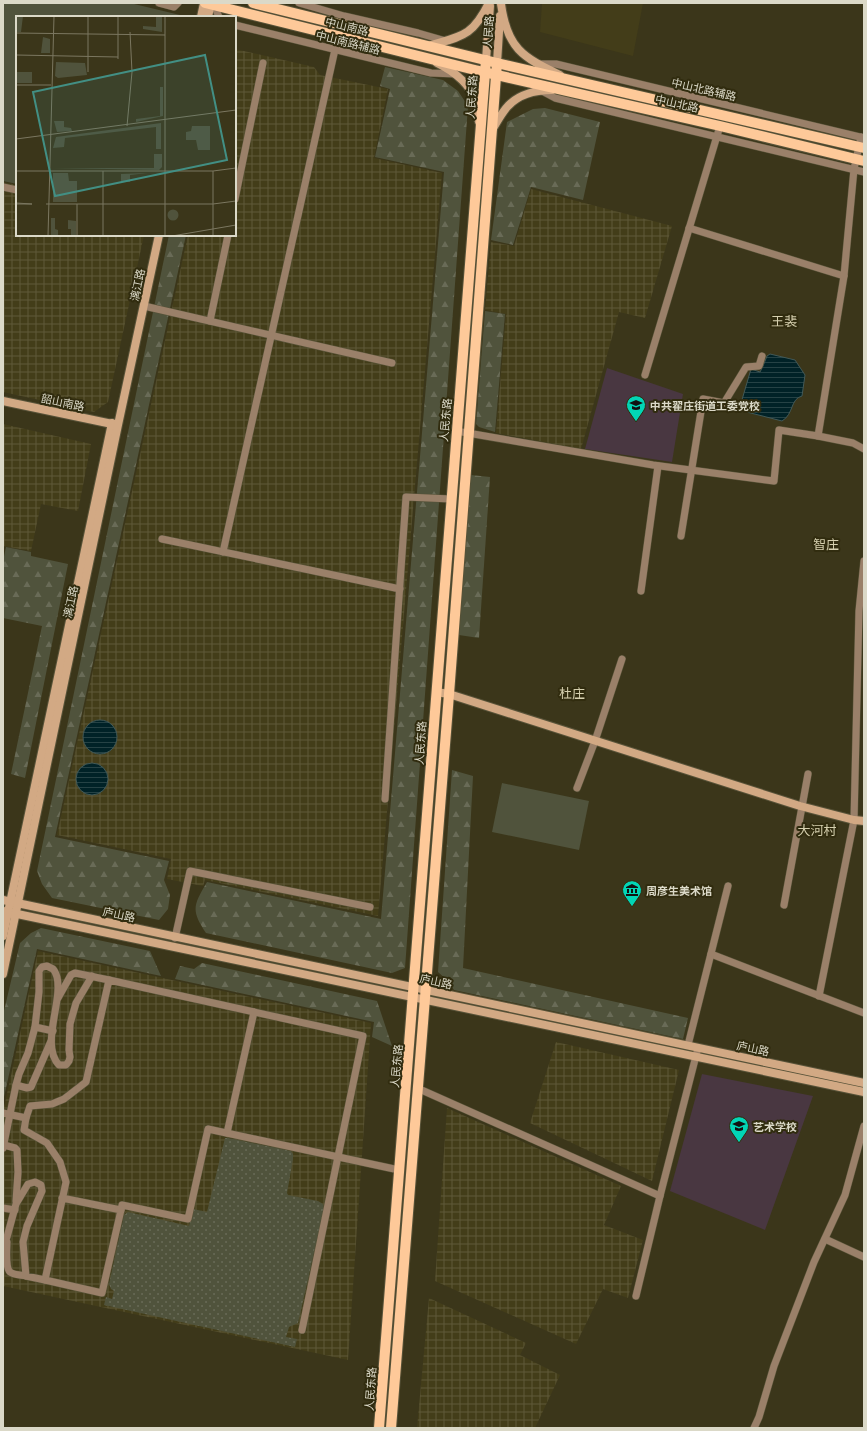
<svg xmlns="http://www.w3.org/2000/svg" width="867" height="1431" font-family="'Open Sans','Noto Sans SC',sans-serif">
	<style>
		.built { fill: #433d19 }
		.industrial { fill: url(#industrial-grid) }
		.education { fill: #493741 }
		.grass { fill: url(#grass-dots) }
		.forest { fill: url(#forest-firs) }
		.park { fill: #50533c }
		.water { fill: url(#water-rules); stroke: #425957 }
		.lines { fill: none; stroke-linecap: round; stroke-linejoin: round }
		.street-casing { stroke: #585339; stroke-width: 8 }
		.secondary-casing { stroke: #585339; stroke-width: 10 }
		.primary-casing { stroke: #585339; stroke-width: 12 }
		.street { stroke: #9a8069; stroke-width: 7 }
		.secondary { stroke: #d2a984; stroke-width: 8 }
		.primary { stroke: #fec999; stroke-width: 10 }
		.labels { text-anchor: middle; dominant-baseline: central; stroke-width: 4; stroke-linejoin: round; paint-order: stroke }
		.street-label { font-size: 11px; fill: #dbd9c8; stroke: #312c0f }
		.poi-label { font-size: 11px; font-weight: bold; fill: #dbd9c8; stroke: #312c0f; text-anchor: start }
		.quarter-label { font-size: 13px; fill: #d6d0af; stroke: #312c0f }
		.inset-road { fill: none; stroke: #7b7760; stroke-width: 1 }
		.view { fill: #428f84; fill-opacity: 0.15; stroke: #428f84; stroke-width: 2 }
		.inset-edge { fill: none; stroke: #dbd9c8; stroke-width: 2 }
	</style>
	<defs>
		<pattern id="industrial-grid" width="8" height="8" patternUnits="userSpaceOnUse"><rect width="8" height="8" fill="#433d19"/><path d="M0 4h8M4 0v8" fill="none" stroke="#5e5839"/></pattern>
		<pattern id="grass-dots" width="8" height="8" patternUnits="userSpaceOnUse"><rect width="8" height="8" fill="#50533c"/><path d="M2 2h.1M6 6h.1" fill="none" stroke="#696b57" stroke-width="1.8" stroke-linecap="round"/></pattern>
		<pattern id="forest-firs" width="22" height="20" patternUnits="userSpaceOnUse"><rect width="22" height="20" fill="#50533c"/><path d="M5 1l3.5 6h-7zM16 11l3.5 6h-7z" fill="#696b57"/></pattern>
		<pattern id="water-rules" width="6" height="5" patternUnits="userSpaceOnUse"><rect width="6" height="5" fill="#002227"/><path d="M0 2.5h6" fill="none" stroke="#254245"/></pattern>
	</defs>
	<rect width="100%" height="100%" fill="#3b361a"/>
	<!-- built -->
	<path class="built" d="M 542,3 L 643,3 L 633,56 L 540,32 Z"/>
	<!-- industrial -->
	<g class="industrial">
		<path d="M 235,49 L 314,67 L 320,75 L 388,89 L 374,158 L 442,173 L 378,916 L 205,880 L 203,886 L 167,879 L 171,859 L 57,835 L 188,235 L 235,235 Z"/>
		<path d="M 3,182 L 17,185 L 17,235 L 144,235 L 108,402 L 94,412 L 3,392 Z"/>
		<path d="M 531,189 L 672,226 L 645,318 L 619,312 L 581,449 L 496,433 L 506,314 L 485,310 L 491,242 L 514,246 Z"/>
		<path d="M 3,424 L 91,444 L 78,511 L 41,504 L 31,551 L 3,546 Z"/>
		<path d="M 38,951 L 371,1023 L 348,1360 L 3,1286 L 3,1112 Z"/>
		<path d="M 556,1042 L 679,1070 L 652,1181 L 530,1123 Z"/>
		<path d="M 447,1108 L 621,1186 L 604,1225 L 643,1240 L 628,1298 L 603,1289 L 576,1344 L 435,1281 Z"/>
		<path d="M 429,1298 L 526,1343 L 520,1355 L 560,1375 L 535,1428 L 417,1428 Z"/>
	</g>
	<!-- education -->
	<g class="education">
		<path d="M 607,368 L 683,394 L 672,462 L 585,449 Z"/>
		<path d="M 702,1074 L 813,1096 L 765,1230 L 670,1191 Z"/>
	</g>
	<!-- grass -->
	<path class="grass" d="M 225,1138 L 228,1138 L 291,1151 L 293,1154 L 293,1159 L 287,1193 L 288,1195 L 318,1201 L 323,1204 L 324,1209 L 298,1323 L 289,1327 L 286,1337 L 297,1339 L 295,1347 L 104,1305 L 106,1297 L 112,1299 L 114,1291 L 111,1289 L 109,1284 L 124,1215 L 128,1212 L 189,1226 L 193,1209 L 207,1212 Z"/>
	<!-- forest -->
	<g class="forest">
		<path d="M 385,67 L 443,80 L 458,91 L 468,106 L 405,968 L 392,973 L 206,933 C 191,910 193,906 207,882 L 381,919 L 444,172 L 375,157 L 390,89 L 380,86 Z"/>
		<path d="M 545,108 L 600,122 L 583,200 L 531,187 L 513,245 L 491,240 L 507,122 L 533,109 Z"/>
		<path d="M 169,235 L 186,235 L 55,837 L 169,861 L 164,880 L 170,895 L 168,909 L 159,920 L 52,898 L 42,884 L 37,871 Z"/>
		<path d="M 485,311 L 505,314 L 495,432 L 479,427 L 476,424 Z"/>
		<path d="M 471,475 L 490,477 L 479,638 L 459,635 Z"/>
		<path d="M 6,547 L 31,552 L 31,556 L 68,564 L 25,778 L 11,774 L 42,626 L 3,618 L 3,561 Z"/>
		<path d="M 452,770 L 473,776 L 463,968 L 688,1018 L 683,1039 L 454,990 L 448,981 L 438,972 Z"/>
		<path d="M 41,928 L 150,951 L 161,976 L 37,949 L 4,1097 L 3,1097 L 3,1015 L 20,943 L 31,933 Z"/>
		<path d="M 202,963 L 377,1001 L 392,1046 L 372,1037 L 374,1022 L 175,979 L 180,966 L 194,969 Z"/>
	</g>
	<!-- park -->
	<g class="park">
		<path d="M 3,3 L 130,3 L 180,15 L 182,17 L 17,17 L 17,184 L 3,181 Z"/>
		<path d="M 502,783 L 589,801 L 579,850 L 492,832 Z"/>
	</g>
	<!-- water -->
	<g class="water">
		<path d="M 770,354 L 795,360 L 805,375 L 802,396 C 790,399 794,414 782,421 L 739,410 L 751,369 L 760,372 L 763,366 L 767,356 Z"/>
		<circle cx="100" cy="737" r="17"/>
		<circle cx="92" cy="779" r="16"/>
	</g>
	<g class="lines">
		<defs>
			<g id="street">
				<path d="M 159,3 L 174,7 L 178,3"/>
				<path d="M 299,3 L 344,16 L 418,33 L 446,41"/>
				<path d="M 214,5 L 219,17"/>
				<path d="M 235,25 L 431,73 L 456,74"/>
				<path d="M 539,64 L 556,64 L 864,138"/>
				<path d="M 540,90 L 555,98 L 864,172"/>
				<path d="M 3,187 L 17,190"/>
				<path d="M 235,199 L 263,63"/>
				<path d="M 689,228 L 844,276"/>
				<path d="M 144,306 L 392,363"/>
				<path d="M 210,321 L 228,235"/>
				<path d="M 645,375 L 720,126"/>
				<path d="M 456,431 L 653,465 L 774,481 L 779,430 L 818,436 L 844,276 L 854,169 L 861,137"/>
				<path d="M 818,436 L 853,443 L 864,449"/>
				<path d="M 681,536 L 703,399 L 724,403 L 746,367 L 759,366 L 762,356"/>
				<path d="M 162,539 L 400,589"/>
				<path d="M 223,552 L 338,36"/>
				<path d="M 641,591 L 658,466"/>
				<path d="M 577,788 L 595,741 L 622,659"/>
				<path d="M 385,799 L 406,497 L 451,499"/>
				<path d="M 784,905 L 808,774"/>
				<path d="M 175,938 L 190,871 L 370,907"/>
				<path d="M 711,954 L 864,1013"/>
				<path d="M 819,996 L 854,820 L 859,611 L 864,561"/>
				<path d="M 58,998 L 71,975 L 75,973 L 109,980"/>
				<path d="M 35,1027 L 53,1031"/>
				<path d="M 688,1045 L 728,886"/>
				<path d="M 16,1085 L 27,1088 L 31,1087 L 51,1041"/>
				<path d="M 417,1088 L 660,1196"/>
				<path d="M 3,1113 L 26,1118"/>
				<path d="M 227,1133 L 254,1012"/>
				<path d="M 4,1145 L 15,1148 L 17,1150 L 18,1172 L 16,1201"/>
				<path d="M 3,1148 L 16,1085 L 19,1074 L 28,1053 L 35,1027 L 39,992 L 39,971 L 42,967 L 47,966 L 53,969 C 55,971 56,974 57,977 C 63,1002 40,1045 59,1065 L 66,1065 L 69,1061 L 70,1057 L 69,1050 L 70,1024 L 76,1003 L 92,976"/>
				<path d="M 62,1198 L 121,1210 L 102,1293 L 45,1280 L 66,1182 L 60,1162 L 47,1143 L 24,1130 L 26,1118 L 30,1106 L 52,1104 L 64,1099 L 86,1082 L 109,980 L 363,1036 L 302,1330"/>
				<path d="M 3,1208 L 15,1210"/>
				<path d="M 121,1210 L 122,1205 L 188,1219 L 208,1129 L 399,1170"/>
				<path d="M 825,1239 L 864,1257"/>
				<path d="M 7,1242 C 7,1248 5,1267 10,1272 C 13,1275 22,1275 26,1276"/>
				<path d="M 3,1247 L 7,1237 L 16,1204 L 28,1184 L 35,1182 L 41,1185 L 42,1191 L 27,1226 L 23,1242 L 26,1276 L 45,1280"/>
				<path d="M 636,1296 L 660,1196 L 698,1048"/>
				<path d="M 754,1428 L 759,1417 L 774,1366 L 814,1262 L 845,1195 L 864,1126"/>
			</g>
			<g id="secondary">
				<path d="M 501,4 C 507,48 522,57 560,75"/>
				<path d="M 201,17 L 204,3"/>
				<path d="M 208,17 L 211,3"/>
				<path d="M 428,46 C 462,36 472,37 489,3"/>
				<path d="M 486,60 L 490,6"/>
				<path d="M 437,63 C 453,71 469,82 475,100 C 477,107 477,115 479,122"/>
				<path d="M 497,63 L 500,16"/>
				<path d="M 492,130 C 497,122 502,112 508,106 C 519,94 537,90 552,90"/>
				<path d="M 3,401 L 117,425"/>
				<path d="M 436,692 L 449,694 L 800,806 L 854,820 L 864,821"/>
				<path d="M 3,900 L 864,1083"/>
				<path d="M 3,911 L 864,1092"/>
				<path d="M 3,936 L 112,423"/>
				<path d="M 3,974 L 118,425 L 159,235"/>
			</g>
			<g id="primary">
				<path d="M 205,3 L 475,70 L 720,126 L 864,161"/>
				<path d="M 253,3 L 497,63 L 864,148"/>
				<path d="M 379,1428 L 486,60"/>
				<path d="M 391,1428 L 449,694 L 497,63"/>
			</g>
		</defs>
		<!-- street casing -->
		<use href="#street" class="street-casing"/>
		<!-- secondary casing -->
		<use href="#secondary" class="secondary-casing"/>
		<!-- primary casing -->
		<use href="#primary" class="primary-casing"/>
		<!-- street -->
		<use href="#street" class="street"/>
		<!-- secondary -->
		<use href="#secondary" class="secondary"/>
		<!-- primary -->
		<use href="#primary" class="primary"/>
	</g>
	<!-- icons -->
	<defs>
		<symbol id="school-pin" viewBox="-11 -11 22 30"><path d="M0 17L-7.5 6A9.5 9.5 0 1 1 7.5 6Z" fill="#02d5b6" stroke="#312c0f"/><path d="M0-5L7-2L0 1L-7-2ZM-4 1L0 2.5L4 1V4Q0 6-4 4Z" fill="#111"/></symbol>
		<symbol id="museum-pin" viewBox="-11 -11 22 30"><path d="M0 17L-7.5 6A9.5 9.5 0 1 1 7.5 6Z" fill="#02d5b6" stroke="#312c0f"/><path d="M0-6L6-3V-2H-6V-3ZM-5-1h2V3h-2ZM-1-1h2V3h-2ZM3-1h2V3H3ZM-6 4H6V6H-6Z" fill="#111"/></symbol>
	</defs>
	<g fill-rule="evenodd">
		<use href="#school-pin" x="625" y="394" width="22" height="30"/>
		<use href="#museum-pin" x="621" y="879" width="22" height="30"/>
		<use href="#school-pin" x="728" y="1115" width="22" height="30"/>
	</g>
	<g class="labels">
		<!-- street labels -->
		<g class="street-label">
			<text transform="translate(347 26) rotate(14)">中山南路</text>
			<text transform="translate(488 32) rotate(-86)">人民路</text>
			<text transform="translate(348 42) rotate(14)">中山南路辅路</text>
			<text transform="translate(704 89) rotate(13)">中山北路辅路</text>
			<text transform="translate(471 97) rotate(-86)">人民东路</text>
			<text transform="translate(677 103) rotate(13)">中山北路</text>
			<text transform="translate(137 285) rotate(-78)">漓江路</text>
			<text transform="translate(63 402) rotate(12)">韶山南路</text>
			<text transform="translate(445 420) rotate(-85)">人民东路</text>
			<text transform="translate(70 602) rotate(-78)">漓江路</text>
			<text transform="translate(420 743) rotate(-86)">人民东路</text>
			<text transform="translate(119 914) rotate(12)">庐山路</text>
			<text transform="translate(436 981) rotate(12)">庐山路</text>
			<text transform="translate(753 1048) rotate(12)">庐山路</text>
			<text transform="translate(396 1066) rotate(-85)">人民东路</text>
			<text transform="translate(370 1389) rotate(-86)">人民东路</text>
		</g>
		<!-- poi labels -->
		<g class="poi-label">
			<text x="650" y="405">中共翟庄街道工委党校</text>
			<text x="646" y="890">周彦生美术馆</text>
			<text x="753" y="1126">艺术学校</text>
		</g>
		<!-- quarter labels -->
		<g class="quarter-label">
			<text x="784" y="321">王裴</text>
			<text x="826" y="544">智庄</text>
			<text x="572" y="693">杜庄</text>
			<text x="817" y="830">大河村</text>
		</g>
	</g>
	<!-- overview -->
	<g transform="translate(16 16)">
		<rect width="220" height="220" fill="#3b361a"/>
		<path d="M 0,0 L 7,0 L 5,16 L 0,16 ZM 176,110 L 194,110 L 194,134 L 182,134 L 180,124 L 170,124 L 170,116 L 175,115 ZM 35,202 L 39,202 L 39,213 L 42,214 L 42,219 L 35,219 ZM 52,204 L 60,205 L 60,219 L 55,219 L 55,213 L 52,213 Z" fill="#50533c"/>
		<path d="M 27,21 L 34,23 L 34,37 L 25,37 ZM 40,46 L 69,47 L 71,59 L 42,62 L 39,60 ZM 144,71 L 147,71 L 147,100 L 120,106 L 120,103 L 144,100 ZM 38,105 L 48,105 L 48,111 L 55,112 L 56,115 L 41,116 ZM 145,107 L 145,133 L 140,133 L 140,111 L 49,122 L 48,131 L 37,132 L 40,121 ZM 138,138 L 146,138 L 146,151 L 143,154 L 37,152 L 138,152 ZM 132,157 L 114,159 L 114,166 L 105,166 L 105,158 Z" fill="#50533c"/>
		<path d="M 140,0 L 146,0 L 146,16 L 127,13 L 127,10 L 140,11 ZM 0,56 L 16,56 L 16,67 L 0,67 ZM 37,157 L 52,157 L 53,165 L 61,165 L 61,186 L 37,186 ZM151.5 199a5.5 5.5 0 1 1 11 0a5.5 5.5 0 1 1-11 0Z" fill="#50533c"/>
		<path class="inset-road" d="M 72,0 L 72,56M 149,0 L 149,220M 0,17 L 149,19M 0,39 L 102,41M 102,43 L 102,0M 0,69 L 35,69M 111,110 L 116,56 L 114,16M 0,123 L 220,94M 0,155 L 197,155 L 220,152M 87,155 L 87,220M 0,187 L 16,188 L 0,188M 30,188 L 197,188 L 220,185M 32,220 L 38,0M 61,220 L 61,188M 156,220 L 220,209M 197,220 L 197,155"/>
		<path class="view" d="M 189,39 L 211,144 L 39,180 L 17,76 Z"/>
		<rect width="220" height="220" class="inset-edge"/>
	</g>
	<!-- border -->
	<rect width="867" height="1431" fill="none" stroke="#dbd9c8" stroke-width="8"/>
</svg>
